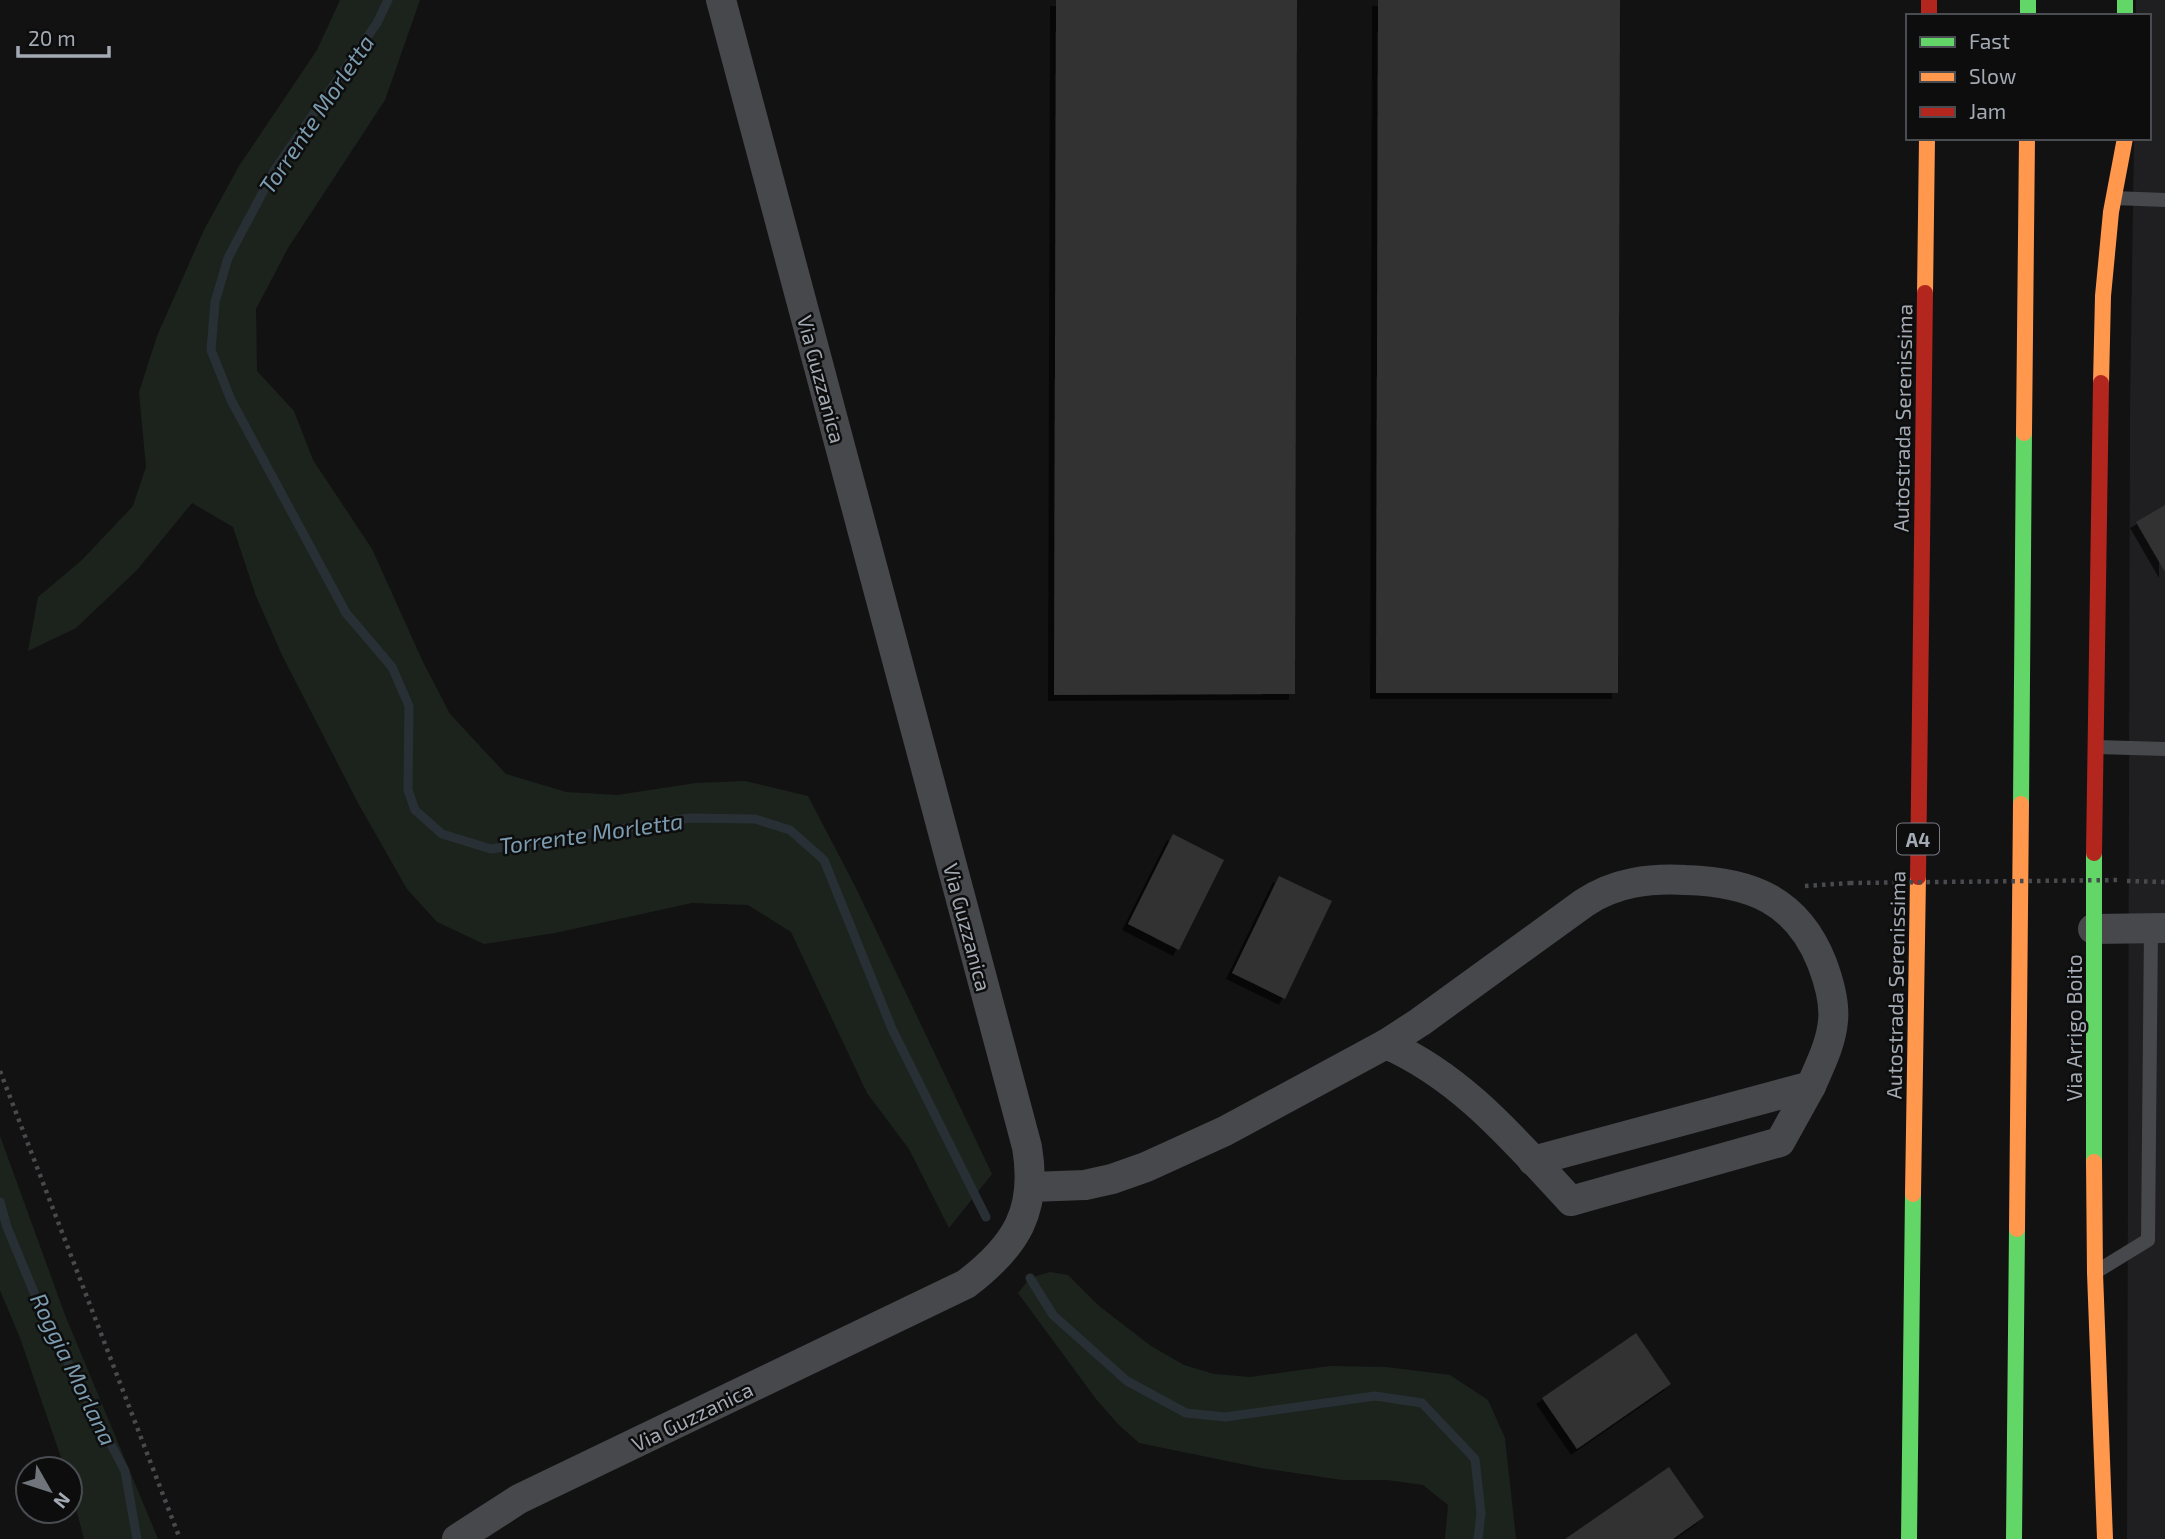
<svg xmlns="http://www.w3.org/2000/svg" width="2165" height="1539" font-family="'Exo 2',sans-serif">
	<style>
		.built { fill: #1f1f21 }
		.green { fill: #1c231d }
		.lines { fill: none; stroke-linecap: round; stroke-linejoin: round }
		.stream { stroke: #283035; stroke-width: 9 }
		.building { fill: #313133; filter: url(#shadow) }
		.path { stroke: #484a4d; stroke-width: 4.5; stroke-dasharray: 3.5 5; stroke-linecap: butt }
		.lane { stroke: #47484b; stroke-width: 14 }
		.street { stroke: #47484b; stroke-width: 30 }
		.fast { stroke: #63d668; stroke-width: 16 }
		.slow { stroke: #ff974d; stroke-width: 16 }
		.jam { stroke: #b3261e; stroke-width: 16 }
		.path-bridge { stroke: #484a4d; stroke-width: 4.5; stroke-dasharray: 3.5 5; stroke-linecap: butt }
		.labels { text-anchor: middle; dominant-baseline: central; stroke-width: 5; stroke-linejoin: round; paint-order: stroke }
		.shield { fill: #0d0d0e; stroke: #767b82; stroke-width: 2 }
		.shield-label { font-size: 19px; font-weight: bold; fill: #a3aab3 }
		.street-label { font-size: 21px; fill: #a3aab3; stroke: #0d0d0e }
		.water-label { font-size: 23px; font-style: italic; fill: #7b9bae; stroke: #0d0d0e }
	</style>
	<defs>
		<filter id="shadow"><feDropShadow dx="-6" dy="6" stdDeviation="0" flood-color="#0009"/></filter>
	</defs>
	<rect width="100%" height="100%" fill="#121213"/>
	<!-- built -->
	<path class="built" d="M 2136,0 L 2165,0 L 2165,1539 L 2127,1539 L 2130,409 L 2134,138 L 2149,138 L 2149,16 L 2136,16 Z"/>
	<!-- green -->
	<g class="green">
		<path d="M 340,0 L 420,0 L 385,100 L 288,248 L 256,309 L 257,371 L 294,411 L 313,460 L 372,549 L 423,662 L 450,714 L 506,774 L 566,792 L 617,795 L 696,783 L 745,781 L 808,796 L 856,888 L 992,1174 L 949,1228 L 909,1149 L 867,1093 L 791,932 L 748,905 L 692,903 L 555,933 L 484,944 L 437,922 L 407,889 L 358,803 L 282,655 L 256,596 L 233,527 L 192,503 L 137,570 L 76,628 L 28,651 L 38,597 L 82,560 L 133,506 L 146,467 L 139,392 L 157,336 L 204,230 L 239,166 L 317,50 Z"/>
		<path d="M 0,1136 L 65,1315 L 158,1539 L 84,1539 L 70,1486 L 70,1469 L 65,1469 L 20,1338 L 0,1290 Z"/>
		<path d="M 1050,1272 L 1068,1275 L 1099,1306 L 1151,1346 L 1184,1365 L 1214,1374 L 1250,1377 L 1330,1366 L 1386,1367 L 1450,1375 L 1488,1400 L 1505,1438 L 1516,1539 L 1445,1539 L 1448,1505 L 1423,1485 L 1387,1480 L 1342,1480 L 1261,1468 L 1139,1443 L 1118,1424 L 1096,1399 L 1018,1293 L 1030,1278 Z"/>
	</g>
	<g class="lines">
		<!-- stream -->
		<g class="stream">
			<path d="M 388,0 L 377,23 L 275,169 L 228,258 L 215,302 L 211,350 L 231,400 L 346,613 L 392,667 L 409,706 L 408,790 L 415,810 L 442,834 L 491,849 L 689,818 L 755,819 L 790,830 L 824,860 L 892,1029 L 986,1217"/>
			<path d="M 0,1202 L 7,1227 L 45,1319 L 125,1471 L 137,1539"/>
			<path d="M 1030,1278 L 1053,1315 L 1127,1381 L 1186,1413 L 1225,1417 L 1375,1396 L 1422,1403 L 1475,1459 L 1481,1513 L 1478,1539"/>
		</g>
	</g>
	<!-- building -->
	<g class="building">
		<path d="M 1056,0 L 1297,0 L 1295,694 L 1054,695 Z"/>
		<path d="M 1378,0 L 1620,0 L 1618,693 L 1376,693 Z"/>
		<path d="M 2165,505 L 2165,572 L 2136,522 Z"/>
		<path d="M 1173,834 L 1224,860 L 1179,950 L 1128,924 Z"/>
		<path d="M 1279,876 L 1332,901 L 1285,999 L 1232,973 Z"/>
		<path d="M 1636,1333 L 1671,1384 L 1577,1449 L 1542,1398 Z"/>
		<path d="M 1669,1467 L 1704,1517 L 1673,1539 L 1565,1539 Z"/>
	</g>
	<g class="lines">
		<!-- path -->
		<g class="path">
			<path d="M 2127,881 L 2165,882"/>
			<path d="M 1805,886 L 1850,883"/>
			<path d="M 0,1071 L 180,1539"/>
		</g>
		<!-- lane -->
		<g class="lane">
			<path d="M 2114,198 L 2165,200"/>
			<path d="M 2097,747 L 2165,749"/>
			<path d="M 2099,1270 L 2148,1240 L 2151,928"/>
		</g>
		<!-- street -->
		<g class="street">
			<path d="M 2093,929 L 2165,928"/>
			<path d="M 1386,1044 L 1420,1022 L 1584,903 C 1615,882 1650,878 1686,880 C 1751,882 1797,900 1822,963 C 1828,979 1835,1003 1833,1021 C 1831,1044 1820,1065 1811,1086 L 1533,1161"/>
			<path d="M 1031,1187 L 1085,1185 L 1112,1179 L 1146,1167 L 1225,1131 L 1386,1044 C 1462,1077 1516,1142 1571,1201 L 1780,1142 L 1811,1086"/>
			<path d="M 457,1539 L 519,1499 L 966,1284 C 1016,1246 1038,1211 1027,1147 L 721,0"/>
		</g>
		<!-- fast -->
		<g class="fast">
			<path d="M 2028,0 L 2028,16"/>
			<path d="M 2125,0 L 2125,16"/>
			<path d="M 2021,804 L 2024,433"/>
			<path d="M 2094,853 L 2094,1162"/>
			<path d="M 1909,1539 L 1913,1194"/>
			<path d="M 2014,1539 L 2017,1229"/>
		</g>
		<!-- slow -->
		<g class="slow">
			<path d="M 1925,293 L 1927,138"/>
			<path d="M 2101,383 L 2103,296 L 2111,212 L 2125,138"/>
			<path d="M 2024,433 L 2027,138"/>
			<path d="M 2094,1162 L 2095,1273 L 2105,1539"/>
			<path d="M 1913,1194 L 1918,877"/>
			<path d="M 2017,1229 L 2021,804"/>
		</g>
		<!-- jam -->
		<g class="jam">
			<path d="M 1929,0 L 1929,16"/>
			<path d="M 2094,853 L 2101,383"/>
			<path d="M 1918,877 L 1925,293"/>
		</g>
		<!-- path-bridge -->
		<path class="path-bridge" d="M 1850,883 L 2121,880"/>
	</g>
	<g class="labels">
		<!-- shield labels -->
		<rect class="shield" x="1897" y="823.5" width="42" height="31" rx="5"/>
		<g class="shield-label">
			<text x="1918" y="839">A4</text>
		</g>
		<!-- street labels -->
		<g class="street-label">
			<text transform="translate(822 379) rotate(75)">Via Guzzanica</text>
			<text transform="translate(1902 418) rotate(-89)">Autostrada Serenissima</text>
			<text transform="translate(968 927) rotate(75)">Via Guzzanica</text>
			<text transform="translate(1895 985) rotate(-89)">Autostrada Serenissima</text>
			<text transform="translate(2073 1028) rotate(-90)">Via Arrigo Boito</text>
			<text transform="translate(692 1416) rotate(-26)">Via Guzzanica</text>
		</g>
		<!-- water labels -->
		<g class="water-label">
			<text transform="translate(316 114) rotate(-56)">Torrente Morletta</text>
			<text transform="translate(591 833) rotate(-8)">Torrente Morletta</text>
			<text transform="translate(74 1369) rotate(64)">Roggia Morlana</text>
		</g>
	</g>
	<!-- legend -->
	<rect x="1906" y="14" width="245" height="126" fill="#0d0d0e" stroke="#494c50" stroke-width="2"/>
	<rect x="1920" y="37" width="35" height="10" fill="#63d668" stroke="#494c50" stroke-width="2"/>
	<text x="1969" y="49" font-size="21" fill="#a3aab3">Fast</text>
	<rect x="1920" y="72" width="35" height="10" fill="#ff974d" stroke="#494c50" stroke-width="2"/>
	<text x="1969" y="84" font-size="21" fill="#a3aab3">Slow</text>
	<rect x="1920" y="107" width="35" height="10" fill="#b3261e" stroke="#494c50" stroke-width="2"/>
	<text x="1969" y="119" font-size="21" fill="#a3aab3">Jam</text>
	<!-- north arrow -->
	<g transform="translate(49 1490) rotate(129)"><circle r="33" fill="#0d0d0e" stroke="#494c50" stroke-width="2"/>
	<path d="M0-5L12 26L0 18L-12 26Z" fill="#70757b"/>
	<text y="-10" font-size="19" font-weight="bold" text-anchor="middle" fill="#a3aab3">N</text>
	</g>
	<!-- scale -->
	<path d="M18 46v10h91v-10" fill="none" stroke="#a3aab3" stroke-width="3.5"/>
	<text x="28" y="46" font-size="21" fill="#a3aab3" stroke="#0d0d0e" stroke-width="5" paint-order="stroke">20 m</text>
</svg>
